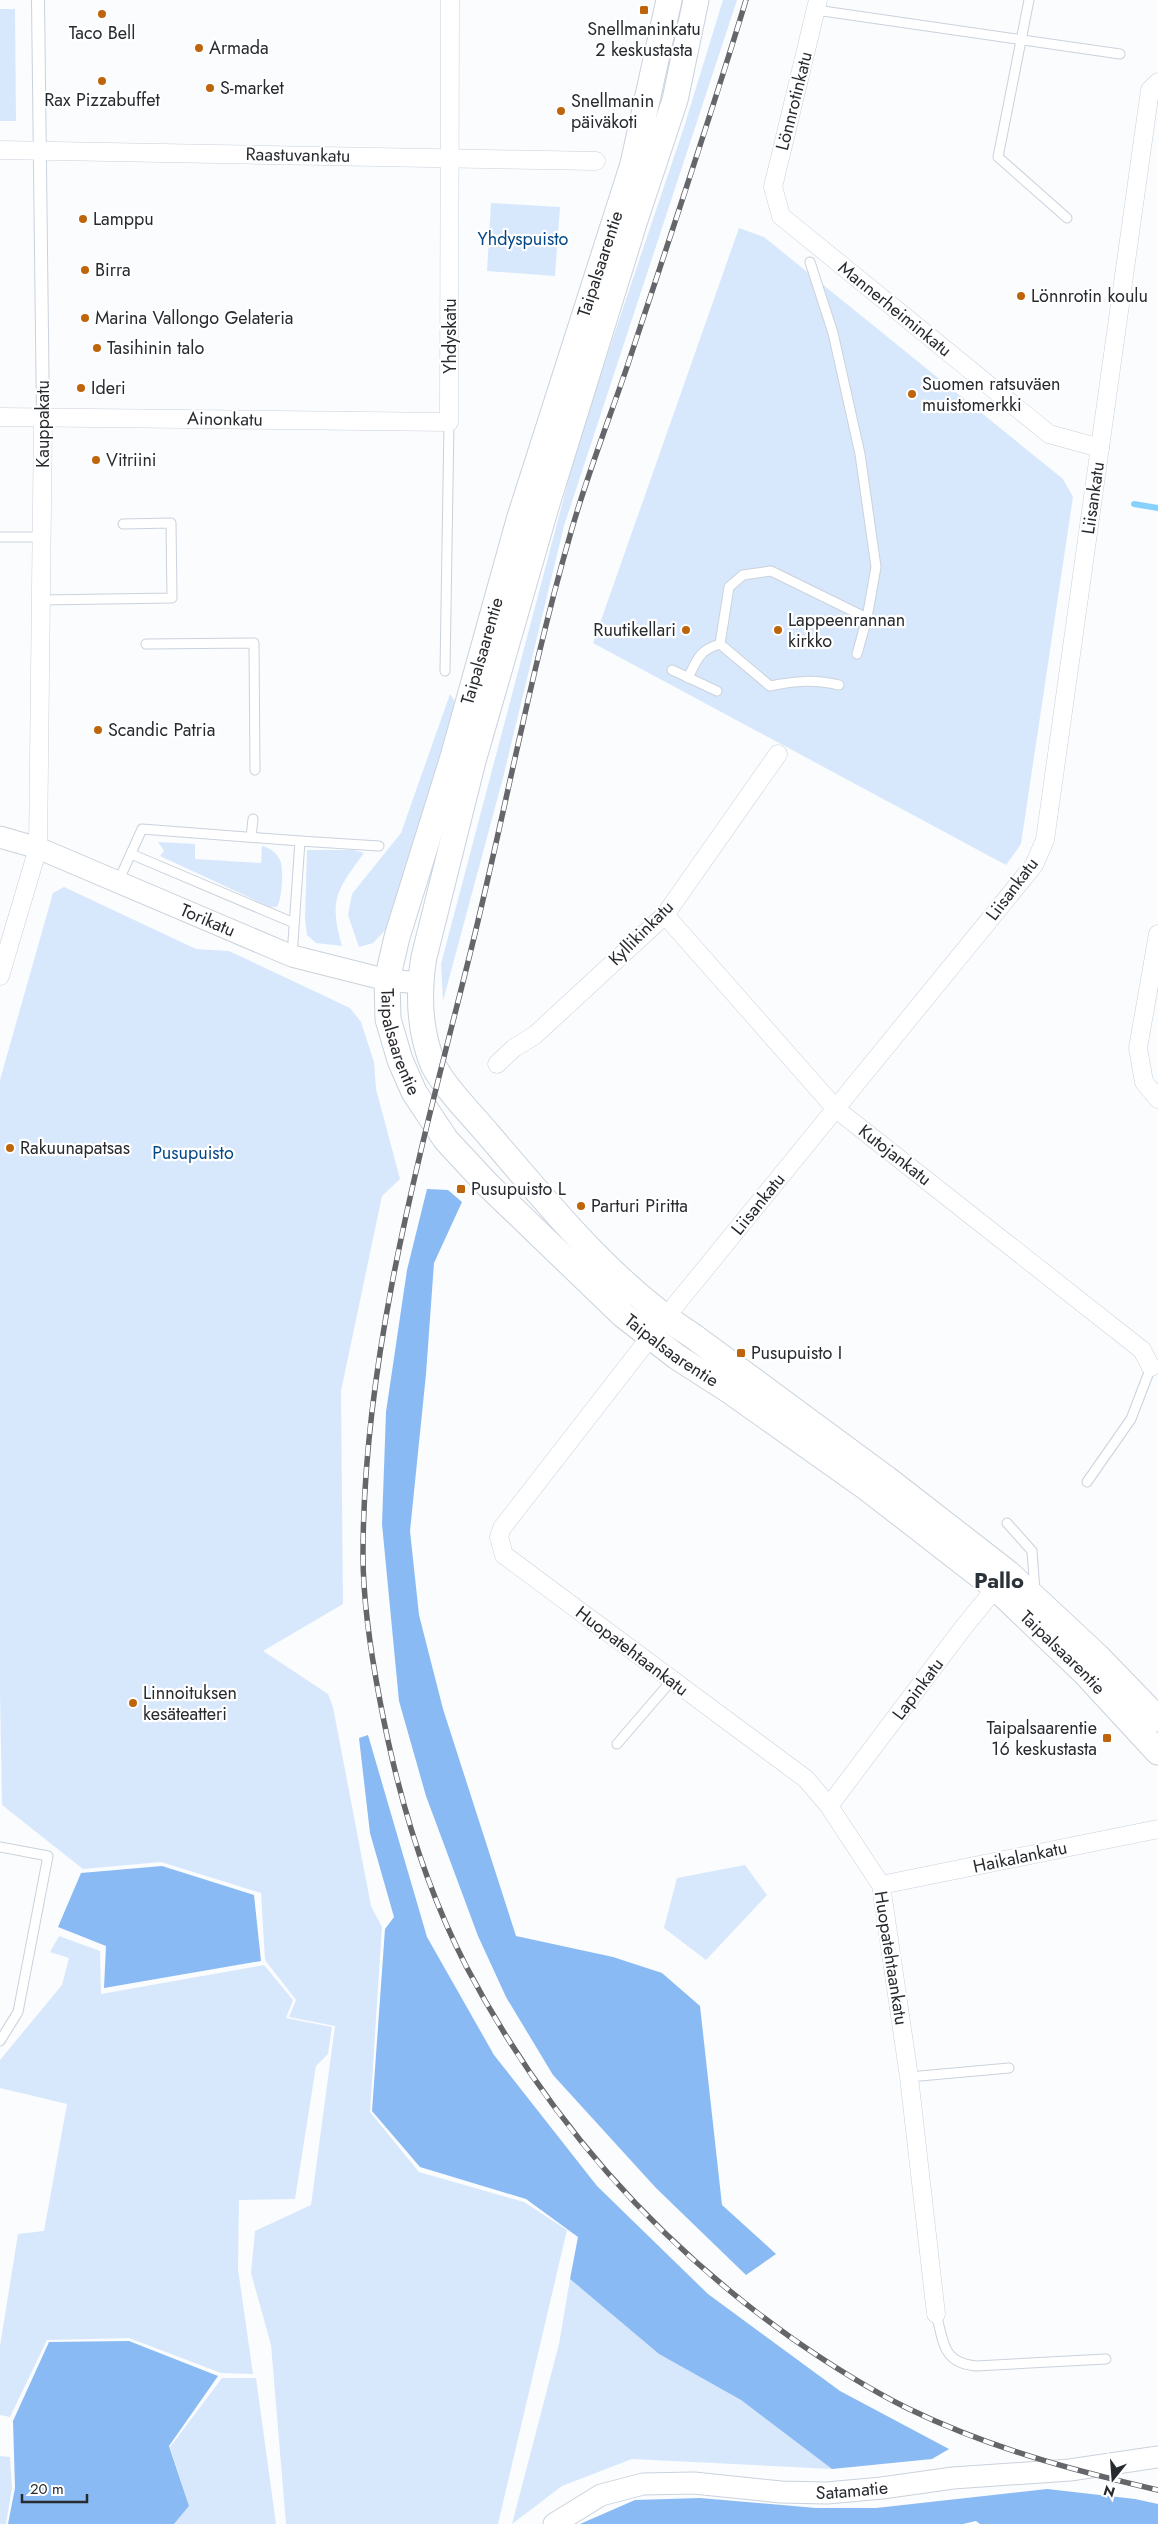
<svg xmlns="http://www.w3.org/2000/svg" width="1158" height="2524" font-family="Jost,sans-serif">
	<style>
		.green { fill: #d8e8fc }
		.forest { fill: #8abaf3 }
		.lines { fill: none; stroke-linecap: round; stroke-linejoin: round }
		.stream { stroke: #86d2fd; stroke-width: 6 }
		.service-casing { stroke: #cad2dc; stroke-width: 11 }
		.pedestrian-casing { stroke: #cad2dc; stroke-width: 14 }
		.minor-casing { stroke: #cad2dc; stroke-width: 19 }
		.tertiary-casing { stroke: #cad2dc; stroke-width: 23 }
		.secondary-casing { stroke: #cad2dc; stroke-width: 27 }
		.service { stroke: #fff; stroke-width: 9 }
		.pedestrian { stroke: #fff; stroke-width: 12 }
		.minor { stroke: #fff; stroke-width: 18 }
		.tertiary { stroke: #fff; stroke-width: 21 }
		.secondary { stroke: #fff; stroke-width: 25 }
		.rail-casing { stroke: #64666a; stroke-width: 5.5 }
		.rail { stroke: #fff; stroke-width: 4; stroke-dasharray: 11; stroke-linecap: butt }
		.poi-dot { fill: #be640a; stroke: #fff; stroke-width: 2 }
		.labels { text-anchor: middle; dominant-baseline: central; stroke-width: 4.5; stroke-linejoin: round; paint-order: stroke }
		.poi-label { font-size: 18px; fill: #272a2e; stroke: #fff; text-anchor: start }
		.street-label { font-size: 18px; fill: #272a2e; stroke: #fff }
		.park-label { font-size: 18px; fill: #034685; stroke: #fff }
		.district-label { font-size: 22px; font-weight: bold; fill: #2c3239; stroke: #fff }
	</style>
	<rect width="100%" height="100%" fill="#fafcfe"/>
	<!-- green -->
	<g class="green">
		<path d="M 723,0 L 737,0 L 564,526 L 503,778 L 443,1001 L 441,964 L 580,436 L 684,127 Z"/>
		<path d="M 0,9 L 15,9 L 16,121 L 0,121 Z"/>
		<path d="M 491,203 L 560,207 L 555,276 L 487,271 Z"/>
		<path d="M 739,228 L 764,237 L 1063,479 L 1073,497 L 1021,844 L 1006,865 L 593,643 Z"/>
		<path d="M 450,694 L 460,709 L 391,924 L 373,943 L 359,947 L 348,915 L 352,894 L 401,833 Z"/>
		<path d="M 158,842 L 195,844 L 195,859 L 261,863 L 262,846 C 270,848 276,852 280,860 C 284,868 282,900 277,907 L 270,907 L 160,856 L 164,851 Z"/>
		<path d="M 307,850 L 354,850 L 364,853 C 336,891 329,899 342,946 L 316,943 L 307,935 L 305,919 Z"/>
		<path d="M 64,887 L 196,949 L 229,951 L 350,1008 L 361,1022 L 374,1062 L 376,1089 L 400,1179 L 382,1196 L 341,1391 L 343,1604 L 263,1651 L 328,1694 L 333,1707 L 371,1906 L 382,1927 L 370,2112 L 419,2172 L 524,2202 L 567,2230 L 498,2524 L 286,2524 L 271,2345 L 251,2273 L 255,2231 L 311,2205 L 335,2026 L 289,2017 L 296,2000 L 265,1960 L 261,1893 L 161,1862 L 83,1869 L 2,1805 L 0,1694 L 0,1080 L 53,893 Z"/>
		<path d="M 745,1865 L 767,1895 L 706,1960 L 664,1928 L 677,1878 Z"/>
		<path d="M 59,1936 L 100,1951 L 101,1994 L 264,1965 L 293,2000 L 286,2018 L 332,2027 L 328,2054 L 316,2066 L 295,2199 L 239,2200 L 238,2269 L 253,2374 L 221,2373 L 129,2338 L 47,2340 L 10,2417 L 0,2415 L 0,2346 L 18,2234 L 44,2231 L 67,2104 L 0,2088 L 0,2060 L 62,1985 L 69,1958 L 50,1952 Z"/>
		<path d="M 570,2279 L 659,2354 L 741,2400 L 832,2469 L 632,2459 L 562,2486 L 512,2524 L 559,2344 Z"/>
		<path d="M 222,2378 L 256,2378 L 276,2524 L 174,2524 L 189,2506 L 170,2447 Z"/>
		<path d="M 0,2456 L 10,2457 L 12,2488 L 6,2524 L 0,2524 Z"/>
	</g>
	<!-- forest -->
	<g class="forest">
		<path d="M 427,1189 L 448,1190 L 462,1202 L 434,1263 L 426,1374 L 410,1531 L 419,1615 L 443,1709 L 516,1936 L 613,1957 L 662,1973 L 700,2006 L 722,2205 L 776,2254 L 746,2275 L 656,2188 L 553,2075 L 506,1997 L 478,1936 L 426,1796 L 399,1701 L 382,1524 L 386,1412 L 407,1270 Z"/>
		<path d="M 368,1735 L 427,1937 L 494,2055 L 597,2186 L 708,2294 L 840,2391 L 949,2449 L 932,2459 L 832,2469 L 741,2400 L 659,2354 L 570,2279 L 578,2237 L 526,2199 L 420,2167 L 372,2111 L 385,1929 L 394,1917 L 370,1833 L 359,1738 Z"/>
		<path d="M 162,1866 L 254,1895 L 261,1961 L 104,1988 L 106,1946 L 58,1927 L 81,1873 Z"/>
		<path d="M 129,2341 L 218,2376 L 169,2446 L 189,2506 L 174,2524 L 8,2524 L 15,2488 L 13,2421 L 49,2342 Z"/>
		<path d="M 1047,2489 L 1135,2499 L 1158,2504 L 1158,2524 L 980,2524 L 976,2521 L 963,2524 L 580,2524 L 635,2500 L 700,2498 L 816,2508 L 876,2508 Z"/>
	</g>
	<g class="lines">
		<!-- stream -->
		<path class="stream" d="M 1134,504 L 1158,508"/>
		<defs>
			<g id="service">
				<path d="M 1029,0 L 998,157 L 1067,218"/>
				<path d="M 816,10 L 1120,54"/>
				<path d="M 810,262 L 833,333 L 860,454 L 876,567 L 867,618 L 857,654"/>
				<path d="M 0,537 L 42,537"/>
				<path d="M 41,600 L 172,598 L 171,523 L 123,524"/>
				<path d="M 146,644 L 254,643 L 255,770"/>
				<path d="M 672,670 L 717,691"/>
				<path d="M 445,671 L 449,422"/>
				<path d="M 688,678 C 697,660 699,650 720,644"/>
				<path d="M 839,685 C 814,679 795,681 770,686 L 720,644 L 729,587 L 743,575 L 771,571 L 867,618"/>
				<path d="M 251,837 L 253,819"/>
				<path d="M 300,841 L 379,846"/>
				<path d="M 131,854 L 294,923"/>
				<path d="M 118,882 L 142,829 L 300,841 L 292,956"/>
				<path d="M 1087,1482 L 1131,1419 L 1151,1367"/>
				<path d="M 1007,1523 L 1032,1551 L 1035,1591"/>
				<path d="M 617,1744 L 672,1680"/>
				<path d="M 0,1847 L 48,1856 L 18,2012 L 0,2041"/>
				<path d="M 909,2077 L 1009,2068"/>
				<path d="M 936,2314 C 944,2342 942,2363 976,2366 L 1106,2359"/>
			</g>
			<path id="pedestrian" d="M 38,0 L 43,418"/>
			<g id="minor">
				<path d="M 818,0 L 773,187 L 781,216 L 1049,434 L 1100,448"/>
				<path d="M 0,150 L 596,161"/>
				<path d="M 0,417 L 449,422 L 450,0"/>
				<path d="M 665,915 L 836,1109 L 1142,1350 L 1151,1367"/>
				<path d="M 1158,934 L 1138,1048 L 1144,1082 L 1158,1099"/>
				<path d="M 0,976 L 38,848 L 43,418"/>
				<path d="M 497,1064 L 514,1048 L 535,1035 L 665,915 L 778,754"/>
				<path d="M 829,1806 L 963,1628 L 1003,1579"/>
				<path d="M 881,1885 L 1158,1829"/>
				<path d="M 936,2314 L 909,2077 L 881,1885 L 829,1806 L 806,1779 L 504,1555 L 499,1537 L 502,1528 L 665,1318 L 1034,865 L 1045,840 L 1150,90 L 1158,82"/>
			</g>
			<g id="tertiary">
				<path id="s1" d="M 0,837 L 38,848 L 292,956 L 387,980 L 420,983"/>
				<path id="s2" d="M 554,2524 L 601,2495 L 643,2484 L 694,2483 L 781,2492 L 827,2493 L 882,2488 L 953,2478 L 1070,2470 L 1158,2457"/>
			</g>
			<g id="secondary">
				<path id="s3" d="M 669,0 L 633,164 L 519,520 L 453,757 L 397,937 L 387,980 L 388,1019 L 400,1060 L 414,1092 L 446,1140 L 487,1184 L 623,1315 L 677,1357 L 730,1391 L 867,1488 L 996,1588 L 1085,1673 L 1158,1752"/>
				<path d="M 696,0 L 675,100 L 635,220 L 546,507 L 473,761 L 424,957 C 418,993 419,1028 432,1062 C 441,1084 472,1115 488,1134 C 548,1204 614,1286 693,1336 L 887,1479 L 1008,1573 L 1097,1656 L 1158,1719"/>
			</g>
		</defs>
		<!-- service casing -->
		<use href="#service" class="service-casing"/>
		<!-- pedestrian casing -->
		<use href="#pedestrian" class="pedestrian-casing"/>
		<!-- minor casing -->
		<use href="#minor" class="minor-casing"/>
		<!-- tertiary casing -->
		<use href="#tertiary" class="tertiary-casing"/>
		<!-- secondary casing -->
		<use href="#secondary" class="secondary-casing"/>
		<!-- service -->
		<use href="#service" class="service"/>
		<!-- pedestrian -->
		<use href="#pedestrian" class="pedestrian"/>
		<!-- minor -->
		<use href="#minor" class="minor"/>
		<!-- tertiary -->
		<use href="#tertiary" class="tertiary"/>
		<!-- secondary -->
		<use href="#secondary" class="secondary"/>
		<defs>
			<path id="rail" d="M 746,0 C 709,122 668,243 628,364 C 609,420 587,475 571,532 C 530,673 504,819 468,962 C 420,1154 363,1356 363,1555 C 363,1603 371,1654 380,1701 C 397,1792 424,1884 466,1966 C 546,2118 654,2241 793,2339 C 829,2364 867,2388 907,2408 C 987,2447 1071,2470 1158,2490"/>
		</defs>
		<!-- rail casing -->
		<use href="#rail" class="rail-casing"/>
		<!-- rail -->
		<use href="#rail" class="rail"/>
	</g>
	<!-- markers -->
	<g class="poi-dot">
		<rect x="639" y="5" width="10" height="10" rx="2.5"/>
		<circle cx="102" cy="14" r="5"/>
		<circle cx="199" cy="48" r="5"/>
		<circle cx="102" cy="81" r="5"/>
		<circle cx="210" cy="88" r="5"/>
		<circle cx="561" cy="111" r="5"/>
		<circle cx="83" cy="219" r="5"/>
		<circle cx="85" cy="270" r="5"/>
		<circle cx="1021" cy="296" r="5"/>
		<circle cx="85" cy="318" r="5"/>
		<circle cx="97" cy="348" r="5"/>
		<circle cx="81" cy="388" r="5"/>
		<circle cx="912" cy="394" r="5"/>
		<circle cx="96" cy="460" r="5"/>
		<circle cx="686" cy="630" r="5"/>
		<circle cx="778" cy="630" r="5"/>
		<circle cx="98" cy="730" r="5"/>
		<circle cx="10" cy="1148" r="5"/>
		<rect x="456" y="1184" width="10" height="10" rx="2.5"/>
		<circle cx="581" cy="1206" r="5"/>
		<rect x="736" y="1348" width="10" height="10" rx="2.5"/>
		<circle cx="133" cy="1703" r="5"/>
		<rect x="1102" y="1733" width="10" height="10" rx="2.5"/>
	</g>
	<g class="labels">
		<!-- poi labels -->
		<g class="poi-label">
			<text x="644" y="29" text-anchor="middle">Snellmaninkatu<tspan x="644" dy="21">2 keskustasta</tspan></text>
			<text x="102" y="33" text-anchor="middle">Taco Bell</text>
			<text x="209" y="48">Armada</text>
			<text x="220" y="88">S-market</text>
			<text x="102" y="100" text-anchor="middle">Rax Pizzabuffet</text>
			<text x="571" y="101">Snellmanin<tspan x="571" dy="21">päiväkoti</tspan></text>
			<text x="93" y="219">Lamppu</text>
			<text x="95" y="270">Birra</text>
			<text x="1031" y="296">Lönnrotin koulu</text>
			<text x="95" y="318">Marina Vallongo Gelateria</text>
			<text x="107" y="348">Tasihinin talo</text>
			<text x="922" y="384">Suomen ratsuväen<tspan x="922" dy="21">muistomerkki</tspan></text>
			<text x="91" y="388">Ideri</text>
			<text x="106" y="460">Vitriini</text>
			<text x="788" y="620">Lappeenrannan<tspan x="788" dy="21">kirkko</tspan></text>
			<text x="676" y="630" text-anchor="end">Ruutikellari</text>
			<text x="108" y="730">Scandic Patria</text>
			<text x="20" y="1148">Rakuunapatsas</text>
			<text x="471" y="1189">Pusupuisto L</text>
			<text x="591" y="1206">Parturi Piritta</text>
			<text x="751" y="1353">Pusupuisto I</text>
			<text x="143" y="1693">Linnoituksen<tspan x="143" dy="21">kesäteatteri</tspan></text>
			<text x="1097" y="1728" text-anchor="end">Taipalsaarentie<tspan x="1097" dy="21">16 keskustasta</tspan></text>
		</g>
		<!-- street labels -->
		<g class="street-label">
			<text transform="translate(794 101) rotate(-76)">Lönnrotinkatu</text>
			<text transform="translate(298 155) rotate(1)">Raastuvankatu</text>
			<text transform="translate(600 264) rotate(-72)">Taipalsaarentie</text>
			<text transform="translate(895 309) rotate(39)">Mannerheiminkatu</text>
			<text transform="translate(450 336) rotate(-90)">Yhdyskatu</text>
			<text transform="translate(225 419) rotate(1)">Ainonkatu</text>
			<text transform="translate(43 424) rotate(-90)">Kauppakatu</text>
			<text transform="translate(1093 498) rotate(-82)">Liisankatu</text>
			<text transform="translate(482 651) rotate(-74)">Taipalsaarentie</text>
			<text transform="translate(1012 889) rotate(-53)">Liisankatu</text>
			<text stroke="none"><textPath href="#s1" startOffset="224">Torikatu</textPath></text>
			<text transform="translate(641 933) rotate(-45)">Kyllikinkatu</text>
			<text stroke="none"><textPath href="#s3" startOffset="1084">Taipalsaarentie</textPath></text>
			<text transform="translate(895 1155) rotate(38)">Kutojankatu</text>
			<text transform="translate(758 1204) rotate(-51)">Liisankatu</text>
			<text stroke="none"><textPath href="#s3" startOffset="1504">Taipalsaarentie</textPath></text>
			<text transform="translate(632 1651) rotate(37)">Huopatehtaankatu</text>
			<text stroke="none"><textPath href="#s3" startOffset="1999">Taipalsaarentie</textPath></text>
			<text transform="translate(918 1689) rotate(-53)">Lapinkatu</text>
			<text transform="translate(1020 1857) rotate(-12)">Haikalankatu</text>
			<text transform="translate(891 1958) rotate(81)">Huopatehtaankatu</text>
			<text stroke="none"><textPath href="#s2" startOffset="308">Satamatie</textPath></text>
		</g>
		<!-- park labels -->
		<g class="park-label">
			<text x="523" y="239">Yhdyspuisto</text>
			<text x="193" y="1153">Pusupuisto</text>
		</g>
		<!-- district labels -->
		<g class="district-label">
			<text x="999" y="1580">Pallo</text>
		</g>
	</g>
	<!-- north arrow -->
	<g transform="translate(1113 2479) rotate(197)" stroke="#ffffff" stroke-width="4" paint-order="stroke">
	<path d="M0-4L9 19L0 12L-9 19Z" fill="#272a2e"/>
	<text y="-8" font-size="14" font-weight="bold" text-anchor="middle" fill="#272a2e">N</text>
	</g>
	<!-- scale -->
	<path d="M22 2494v8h65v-8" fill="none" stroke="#272a2e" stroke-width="2.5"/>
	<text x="30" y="2494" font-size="15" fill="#272a2e" stroke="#ffffff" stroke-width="4" paint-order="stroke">20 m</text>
</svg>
